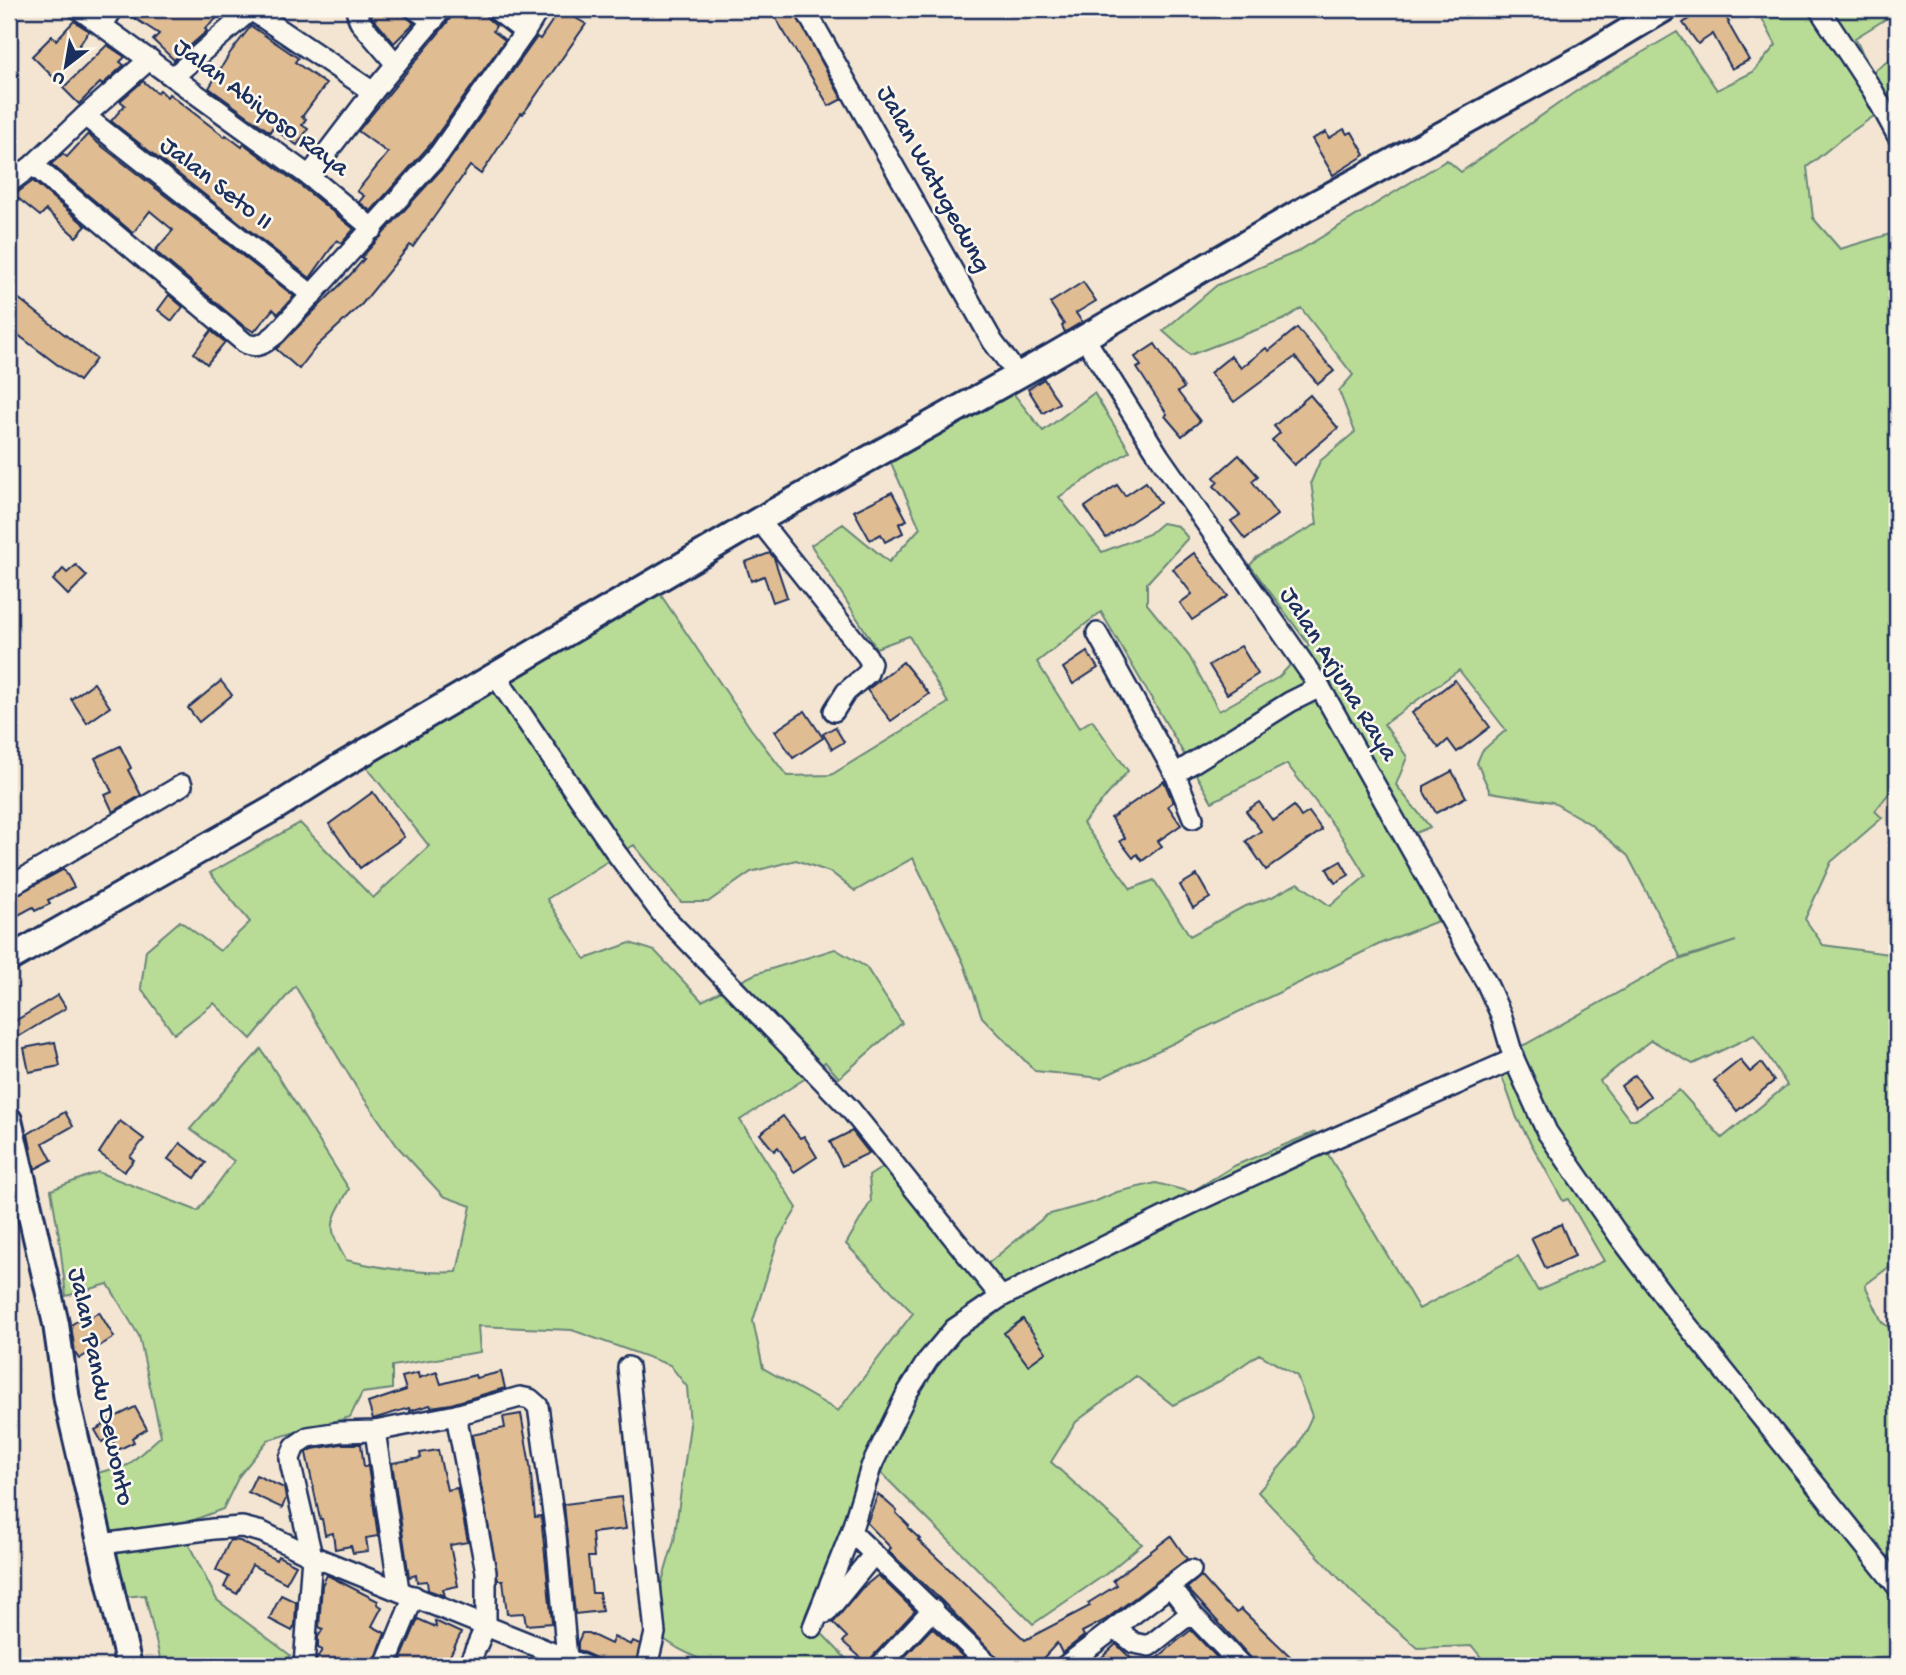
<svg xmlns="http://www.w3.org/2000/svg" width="1906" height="1675" font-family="'Gochi Hand',sans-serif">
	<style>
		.built { fill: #edd9be }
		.green { fill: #b8dc96; stroke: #6a867a; stroke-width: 2; fill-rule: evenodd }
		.building { fill: #e0bc92; stroke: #1b2f5e; stroke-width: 2 }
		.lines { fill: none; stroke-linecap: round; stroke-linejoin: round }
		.minor-casing { stroke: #1b2f5e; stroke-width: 24 }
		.tertiary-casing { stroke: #1b2f5e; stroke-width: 30 }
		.minor { stroke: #fbf7ec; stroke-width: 19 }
		.tertiary { stroke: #fbf7ec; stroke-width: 24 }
		.labels { text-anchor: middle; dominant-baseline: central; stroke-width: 5; stroke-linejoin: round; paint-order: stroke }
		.street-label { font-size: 26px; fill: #1b2f5e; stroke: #fbf7ec }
	</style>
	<rect width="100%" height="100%" fill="#f3e5d1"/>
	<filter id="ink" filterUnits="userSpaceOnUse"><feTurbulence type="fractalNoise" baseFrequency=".0143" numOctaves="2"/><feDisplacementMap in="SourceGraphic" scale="14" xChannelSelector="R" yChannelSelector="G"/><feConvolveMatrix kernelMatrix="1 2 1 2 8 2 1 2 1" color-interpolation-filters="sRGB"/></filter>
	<g filter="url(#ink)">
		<!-- built -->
		<path class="built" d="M 1897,783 L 1897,833 L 1875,811 Z"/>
		<!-- green -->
		<path class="green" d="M 1757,9 L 1897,9 L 1897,12 L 1855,38 L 1872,72 L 1897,55 L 1897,100 L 1841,139 L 1807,167 L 1813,218 L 1840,249 L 1897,232 L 1897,783 L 1875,811 L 1882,818 L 1831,862 L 1805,919 L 1823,945 L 1897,955 L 1897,1274 L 1889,1267 L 1865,1285 L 1882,1322 L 1897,1334 L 1897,1622 L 1894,1625 L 1897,1633 L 1897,1655 L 1881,1666 L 1488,1666 L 1472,1646 L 1418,1648 L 1352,1592 L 1258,1492 L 1298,1446 L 1312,1416 L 1297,1376 L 1259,1354 L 1220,1381 L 1173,1405 L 1136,1376 L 1076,1422 L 1051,1462 L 1142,1544 L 1106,1574 L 1033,1624 L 876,1468 L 859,1475 L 837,1540 L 805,1616 L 853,1666 L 713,1666 L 679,1649 L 648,1629 L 674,1541 L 690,1425 L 687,1387 L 670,1365 L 572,1330 L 478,1326 L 480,1352 L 392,1366 L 392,1389 L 362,1393 L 350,1417 L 268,1440 L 239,1476 L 223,1509 L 191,1521 L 189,1545 L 217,1600 L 290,1655 L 286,1666 L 162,1666 L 145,1595 L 124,1597 L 93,1474 L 128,1465 L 161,1436 L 139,1336 L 108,1284 L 66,1296 L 59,1236 L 51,1190 L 98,1172 L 198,1211 L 234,1161 L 190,1129 L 261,1049 L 349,1189 C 331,1223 325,1225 346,1260 C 384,1269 418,1274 457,1272 L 471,1206 L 443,1196 L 398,1147 L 358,1090 L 295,986 L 251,1039 L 214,1003 L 174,1034 L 141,988 L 146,950 L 180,921 L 220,951 L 250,922 L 210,873 L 300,823 L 373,898 L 429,846 L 354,751 L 648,576 L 751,729 L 787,776 L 831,775 L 948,703 L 909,636 L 876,648 L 811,545 L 843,524 L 889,562 L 920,528 L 891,463 L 1013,393 L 1043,431 L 1094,393 L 1130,451 L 1059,497 L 1102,552 L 1149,534 L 1162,523 L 1178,526 L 1188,538 L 1147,583 L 1147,604 L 1189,656 L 1219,711 L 1279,677 L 1309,645 L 1250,565 L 1257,557 L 1317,524 L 1311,482 L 1320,461 L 1355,432 L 1339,391 L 1353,375 L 1301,308 L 1285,319 L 1190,355 L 1163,331 L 1217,285 L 1297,252 L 1447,160 L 1461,172 L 1575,92 L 1677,32 L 1717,90 L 1753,72 L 1776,45 ZM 1101,612 L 1212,802 L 1287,764 L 1342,837 L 1366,876 L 1330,906 L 1298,883 L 1272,897 L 1243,907 L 1190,936 L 1154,880 L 1131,889 L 1083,823 L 1128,771 L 1092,720 L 1079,728 L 1037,662 ZM 1459,670 L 1506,730 L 1482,751 L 1477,763 L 1490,792 L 1552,802 L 1590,824 L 1628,856 L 1681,958 L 1736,941 L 1673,962 L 1526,1044 L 1495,1057 L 1517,1118 L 1563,1201 L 1568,1199 L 1604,1261 L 1538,1291 L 1518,1256 L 1419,1309 L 1315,1132 L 1234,1166 L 1191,1192 L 1156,1183 L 1117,1192 L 1094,1202 L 1047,1215 L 975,1274 L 886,1165 L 869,1176 L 871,1201 L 846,1244 L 913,1313 L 838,1411 L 763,1368 L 753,1321 L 778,1240 L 797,1208 L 740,1120 L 806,1078 L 825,1062 L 839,1078 L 902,1023 L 866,967 L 835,949 L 755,974 L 702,1001 L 655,951 L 630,943 L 585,959 L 547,899 L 634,845 L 681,902 L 708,902 L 751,872 L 796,860 L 832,873 L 855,891 L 913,858 L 964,964 L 982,1017 L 1035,1071 L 1101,1078 L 1384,942 L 1438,921 L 1396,841 L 1430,827 L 1396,785 L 1407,757 L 1384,724 ZM 1754,1035 L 1787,1085 L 1722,1138 L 1679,1090 L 1637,1119 L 1629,1119 L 1600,1081 L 1651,1040 L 1693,1064 Z"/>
		<!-- building -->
		<g class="building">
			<path d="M 125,9 L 210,9 L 218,17 L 205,29 L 207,31 L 174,60 L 153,40 L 159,34 L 125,12 Z"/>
			<path d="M 379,9 L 403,9 L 404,15 L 414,23 L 394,43 L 371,16 Z"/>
			<path d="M 454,9 L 483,9 L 487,18 L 496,26 L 493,31 L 505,40 L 429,146 L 371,211 L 359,202 L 364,196 L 357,191 L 388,153 L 358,131 L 443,28 L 452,16 Z"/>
			<path d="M 560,9 L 586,24 L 523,114 L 521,113 L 490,161 L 481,174 L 470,166 L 413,247 L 410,245 L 362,304 L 317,346 L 299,369 L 276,349 L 351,274 L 364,259 L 361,258 L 448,162 L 537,37 L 540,39 Z"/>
			<path d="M 770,9 L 793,9 L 842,99 L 829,106 Z"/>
			<path d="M 1703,9 L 1720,9 L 1729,22 L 1728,23 L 1749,60 L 1732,69 L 1713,34 L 1698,44 L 1683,23 Z"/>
			<path d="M 74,21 L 89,31 L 56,80 L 32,56 L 52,36 L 56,40 Z"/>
			<path d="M 251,26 L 298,58 L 295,62 L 326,84 L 302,117 L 306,119 L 302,125 L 308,129 L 297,145 L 272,128 L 270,132 L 209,88 L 230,53 Z"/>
			<path d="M 107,45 L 125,57 L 120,62 L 124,65 L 102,85 L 100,83 L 79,104 L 63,88 Z"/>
			<path d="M 143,81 L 157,93 L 160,90 L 167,97 L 169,94 L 225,137 L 226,135 L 242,147 L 244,144 L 301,186 L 354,229 L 342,243 L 337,240 L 310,278 L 111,121 L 125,105 L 120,101 Z"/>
			<path d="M 1344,129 L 1347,134 L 1352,132 L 1365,155 L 1333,175 L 1312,139 L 1326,132 L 1329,138 Z"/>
			<path d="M 88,134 L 94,140 L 294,296 L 278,314 L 273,309 L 254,332 L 240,323 L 155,251 L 173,230 L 150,211 L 133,233 L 51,164 L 63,154 L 67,157 Z"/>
			<path d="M 33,181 L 86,226 L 76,237 L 46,210 L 40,216 L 14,195 Z"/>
			<path d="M 1083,282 L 1096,301 L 1076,313 L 1082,322 L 1065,332 L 1062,326 L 1064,324 L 1050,303 Z"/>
			<path d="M 9,291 L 96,359 L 79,381 L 9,328 Z"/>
			<path d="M 169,295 L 183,307 L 172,321 L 158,310 Z"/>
			<path d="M 1297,328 L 1334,371 L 1318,384 L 1295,357 L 1234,402 L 1210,373 L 1231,356 L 1241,368 L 1266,348 L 1269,351 Z"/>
			<path d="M 211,331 L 225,342 L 207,364 L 194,353 Z"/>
			<path d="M 1155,344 L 1184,388 L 1178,392 L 1200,421 L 1182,436 L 1165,416 L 1167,414 L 1137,368 L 1141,366 L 1135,357 Z"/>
			<path d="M 1044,379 L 1059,403 L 1043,413 L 1028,389 Z"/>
			<path d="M 1310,395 L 1338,428 L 1294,465 L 1272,440 L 1280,433 L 1274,426 Z"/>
			<path d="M 1239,455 L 1258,476 L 1252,481 L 1277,515 L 1245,539 L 1231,521 L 1240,515 L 1214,486 L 1218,482 L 1214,477 Z"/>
			<path d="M 1146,482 L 1160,503 L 1106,538 L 1085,507 L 1117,485 L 1125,496 Z"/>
			<path d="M 892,492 L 907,520 L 899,524 L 903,533 L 885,542 L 881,534 L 870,540 L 854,511 Z"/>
			<path d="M 770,553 L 774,558 L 787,597 L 773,602 L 764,576 L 751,581 L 745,562 Z"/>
			<path d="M 1194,553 L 1228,596 L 1192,620 L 1180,603 L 1192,594 L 1173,569 Z"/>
			<path d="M 76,565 L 87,576 L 68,595 L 53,580 L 63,569 L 67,573 Z"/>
			<path d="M 1241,646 L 1258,674 L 1227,694 L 1209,665 Z"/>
			<path d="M 1087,652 L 1098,668 L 1073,684 L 1063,668 Z"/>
			<path d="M 903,662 L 929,694 L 891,721 L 867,690 Z"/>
			<path d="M 1455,680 L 1490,727 L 1457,752 L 1448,740 L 1439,748 L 1412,713 Z"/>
			<path d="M 221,681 L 232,695 L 199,722 L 188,708 Z"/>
			<path d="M 94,683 L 110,707 L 87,723 L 71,699 Z"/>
			<path d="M 805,711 L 823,738 L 793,758 L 775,731 Z"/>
			<path d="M 835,727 L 844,742 L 832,749 L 823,734 Z"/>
			<path d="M 120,746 L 131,768 L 128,770 L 141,795 L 113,812 L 105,795 L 112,792 L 95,758 Z"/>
			<path d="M 1452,771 L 1466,797 L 1436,813 L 1424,792 L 1424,786 Z"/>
			<path d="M 1164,781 L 1173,802 L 1168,806 L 1181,825 L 1158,841 L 1162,846 L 1142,861 L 1137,854 L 1133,858 L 1120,841 L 1125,838 L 1111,818 Z"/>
			<path d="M 373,792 L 404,837 L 360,868 L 329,824 Z"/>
			<path d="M 1259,802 L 1273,821 L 1294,806 L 1301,817 L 1309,812 L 1322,830 L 1266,870 L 1246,841 L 1261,831 L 1246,811 Z"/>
			<path d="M 1341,861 L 1349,875 L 1335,883 L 1327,869 Z"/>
			<path d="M 64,869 L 74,887 L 48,900 L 50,904 L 35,911 L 33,907 L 9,920 L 9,899 Z"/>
			<path d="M 1197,875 L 1210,898 L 1193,908 L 1180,885 Z"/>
			<path d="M 58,995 L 66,1008 L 18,1037 L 10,1024 Z"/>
			<path d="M 55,1042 L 60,1066 L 29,1072 L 24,1048 Z"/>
			<path d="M 1740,1060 L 1750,1072 L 1761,1063 L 1774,1081 L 1737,1111 L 1714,1081 Z"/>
			<path d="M 1635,1075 L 1650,1096 L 1636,1107 L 1621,1086 Z"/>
			<path d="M 65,1112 L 73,1126 L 43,1143 L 52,1160 L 35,1169 L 28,1134 Z"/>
			<path d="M 783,1116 L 800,1138 L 804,1136 L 817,1157 L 794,1172 L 778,1147 L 774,1151 L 760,1134 Z"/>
			<path d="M 120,1121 L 144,1139 L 130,1157 L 134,1160 L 124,1172 L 99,1153 Z"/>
			<path d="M 852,1131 L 869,1153 L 842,1166 L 830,1142 Z"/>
			<path d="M 180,1143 L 206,1163 L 195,1178 L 168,1159 Z"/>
			<path d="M 1561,1224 L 1575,1256 L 1546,1269 L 1531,1238 Z"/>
			<path d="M 99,1312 L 114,1337 L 79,1359 L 75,1353 L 71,1325 L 82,1318 L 84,1321 Z"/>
			<path d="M 1023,1319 L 1046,1352 L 1028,1365 L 1004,1333 Z"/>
			<path d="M 437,1372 L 441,1384 L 475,1375 L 476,1378 L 501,1372 L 505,1388 L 451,1404 L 431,1407 L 430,1405 L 410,1411 L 409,1408 L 373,1419 L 368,1403 L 406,1390 L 402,1377 L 418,1373 L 419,1378 Z"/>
			<path d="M 135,1407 L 147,1429 L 132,1438 L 134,1442 L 118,1450 L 110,1437 L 102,1442 L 95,1430 L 104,1425 L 103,1423 Z"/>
			<path d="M 521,1414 L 530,1465 L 535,1517 L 541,1516 L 552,1623 L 526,1625 L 524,1613 L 507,1614 L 503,1580 L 498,1580 L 472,1435 L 505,1428 L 503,1417 Z"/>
			<path d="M 341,1444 L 361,1444 L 364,1467 L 368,1466 L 378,1536 L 366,1538 L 368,1551 L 353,1553 L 351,1546 L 335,1549 L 333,1533 L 325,1535 L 322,1519 L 320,1519 L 306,1453 L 313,1449 Z"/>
			<path d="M 438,1450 L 447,1490 L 457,1488 L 468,1542 L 450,1545 L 458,1586 L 443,1589 L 445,1596 L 428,1590 L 427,1581 L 417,1582 L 416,1575 L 409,1577 L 392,1463 L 421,1458 L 420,1453 Z"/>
			<path d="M 256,1475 L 284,1488 L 286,1498 L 282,1508 L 248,1492 Z"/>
			<path d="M 878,1494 L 897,1511 L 896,1513 L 909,1526 L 908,1528 L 920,1539 L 918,1540 L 1025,1640 L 1090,1606 L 1088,1603 L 1117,1585 L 1113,1580 L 1171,1536 L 1187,1559 L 1105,1620 L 1082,1632 L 1084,1636 L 1062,1653 L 1057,1643 L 1036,1666 L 1030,1660 L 1025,1666 L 1005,1666 L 942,1601 L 888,1551 L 891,1548 L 867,1523 Z"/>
			<path d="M 621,1497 L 626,1529 L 592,1533 L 594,1557 L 588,1557 L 592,1593 L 599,1593 L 602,1611 L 575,1614 L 564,1504 Z"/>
			<path d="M 230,1540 L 240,1541 L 276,1560 L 278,1556 L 296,1565 L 286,1583 L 252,1565 L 237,1594 L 224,1587 L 229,1577 L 216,1570 Z"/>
			<path d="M 327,1575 L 378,1601 L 377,1604 L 382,1607 L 372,1626 L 385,1633 L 373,1666 L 316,1666 L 317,1658 L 322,1650 L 318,1648 L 318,1637 L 323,1629 L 319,1627 L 322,1585 Z"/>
			<path d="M 878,1575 L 915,1611 L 871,1658 L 868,1664 L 843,1642 L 847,1637 L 833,1623 L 861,1589 Z"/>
			<path d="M 1201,1576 L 1224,1602 L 1237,1613 L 1241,1609 L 1293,1659 L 1286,1666 L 1254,1666 L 1251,1658 L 1187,1588 Z"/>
			<path d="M 281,1595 L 296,1602 L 295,1625 L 292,1631 L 269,1619 Z"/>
			<path d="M 418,1619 L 436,1627 L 435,1621 L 461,1633 L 445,1666 L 398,1666 Z"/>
			<path d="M 932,1628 L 973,1666 L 896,1666 Z"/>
			<path d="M 1191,1630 L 1224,1665 L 1148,1666 L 1176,1642 Z"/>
			<path d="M 582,1633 L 588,1633 L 611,1644 L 614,1637 L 631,1645 L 633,1641 L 640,1644 L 635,1666 L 614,1666 L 578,1650 L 578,1642 Z"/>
			<path d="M 1116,1644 L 1139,1666 L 1085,1666 L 1095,1658 L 1097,1662 Z"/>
		</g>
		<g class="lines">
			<defs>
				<g id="minor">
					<path d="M 79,9 L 309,176 L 373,229"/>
					<path d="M 358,9 L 357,14 L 360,22 L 396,64"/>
					<path d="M 415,9 L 433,21"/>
					<path d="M 495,9 L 525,32"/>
					<path d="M 805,9 L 993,342 L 1018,375"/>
					<path d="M 1819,9 L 1873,91 L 1897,135"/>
					<path d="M 251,10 L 373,92"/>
					<path d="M 103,24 L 113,9"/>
					<path d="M 174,76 L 252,9"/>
					<path d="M 85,116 L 312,295"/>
					<path d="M 33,165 L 245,343 C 258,350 266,342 276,334 L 439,154 L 525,32 L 539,9"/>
					<path d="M 309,176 L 373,92 L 442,9"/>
					<path d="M 9,183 L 33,165 L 85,116 L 150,59"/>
					<path d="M 1084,337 L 1159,456 L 1320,687 L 1487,984 L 1501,1015 L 1514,1059 L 1547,1132 L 1619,1236 L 1667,1300 L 1897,1586"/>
					<path d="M 759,520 L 867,656 L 871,663 L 868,673 L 846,692 L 834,711"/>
					<path d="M 1097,633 L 1175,774"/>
					<path d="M 495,675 L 617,854 L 661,913 L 850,1109 L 1001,1297"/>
					<path d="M 1193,818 L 1175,774 L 1290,702 L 1320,687"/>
					<path d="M 9,887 L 182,785"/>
					<path d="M 628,1367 L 655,1633 L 647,1666"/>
					<path d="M 456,1415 L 486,1572 L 486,1625 L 468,1666"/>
					<path d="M 375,1431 L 399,1590"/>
					<path d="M 851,1532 L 990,1666"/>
					<path d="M 102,1544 L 213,1529 L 242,1527 L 262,1532 L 312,1556 L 585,1666"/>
					<path d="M 1170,1586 L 1191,1613 L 1242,1666"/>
					<path d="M 826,1613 L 874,1554"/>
					<path d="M 813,1627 L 851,1532 L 871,1467 L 907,1393 L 928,1360 L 954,1329 L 1001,1297 L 1193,1203 L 1294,1156 L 1514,1059"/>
					<path d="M 1115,1628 L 1134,1643 L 1149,1646 L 1191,1613"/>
					<path d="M 304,1666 L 312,1556 L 291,1466 L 290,1458 L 295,1446 L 308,1437 L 340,1432 L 375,1431 L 456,1415 L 520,1397 L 530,1399 L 538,1406 L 556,1535 L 567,1659"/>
					<path d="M 385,1666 L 414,1596"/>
					<path d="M 880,1666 L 933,1609"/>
					<path d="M 1065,1666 L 1191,1570"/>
				</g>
				<g id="tertiary">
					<path d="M 9,959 L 276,807 L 341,766 L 759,520 L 1051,357 L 1307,208 L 1582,58 L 1664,9"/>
					<path d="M 9,1120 L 56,1324 L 67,1400 L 129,1666"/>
				</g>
			</defs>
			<!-- minor casing -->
			<use href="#minor" class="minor-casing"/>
			<!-- tertiary casing -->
			<use href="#tertiary" class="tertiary-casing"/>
			<!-- minor -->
			<use href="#minor" class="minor"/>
			<!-- tertiary -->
			<use href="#tertiary" class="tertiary"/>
		</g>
	</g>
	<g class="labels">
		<!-- street labels -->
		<g class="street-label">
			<text transform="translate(260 109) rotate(37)">Jalan Abiyoso Raya</text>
			<text transform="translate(932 180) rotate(61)">Jalan Watugedung</text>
			<text transform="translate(215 185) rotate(38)">Jalan Seto II</text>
			<text transform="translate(1337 675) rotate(58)">Jalan Arjuna Raya</text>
			<text transform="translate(99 1387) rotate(78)">Jalan Pandu Dewonto</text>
		</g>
	</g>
	<!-- margin -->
	<rect width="1906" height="1675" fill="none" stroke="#fbf7ec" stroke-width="35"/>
	<rect x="18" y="18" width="1871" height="1640" fill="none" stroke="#1b2f5e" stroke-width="2.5" filter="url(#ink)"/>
	<!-- north arrow -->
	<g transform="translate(66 66) rotate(211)" stroke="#fbf7ec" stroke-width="5" paint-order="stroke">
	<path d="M0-5L12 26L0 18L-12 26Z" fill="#1b2f5e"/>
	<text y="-10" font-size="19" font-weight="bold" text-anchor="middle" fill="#1b2f5e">U</text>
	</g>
</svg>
